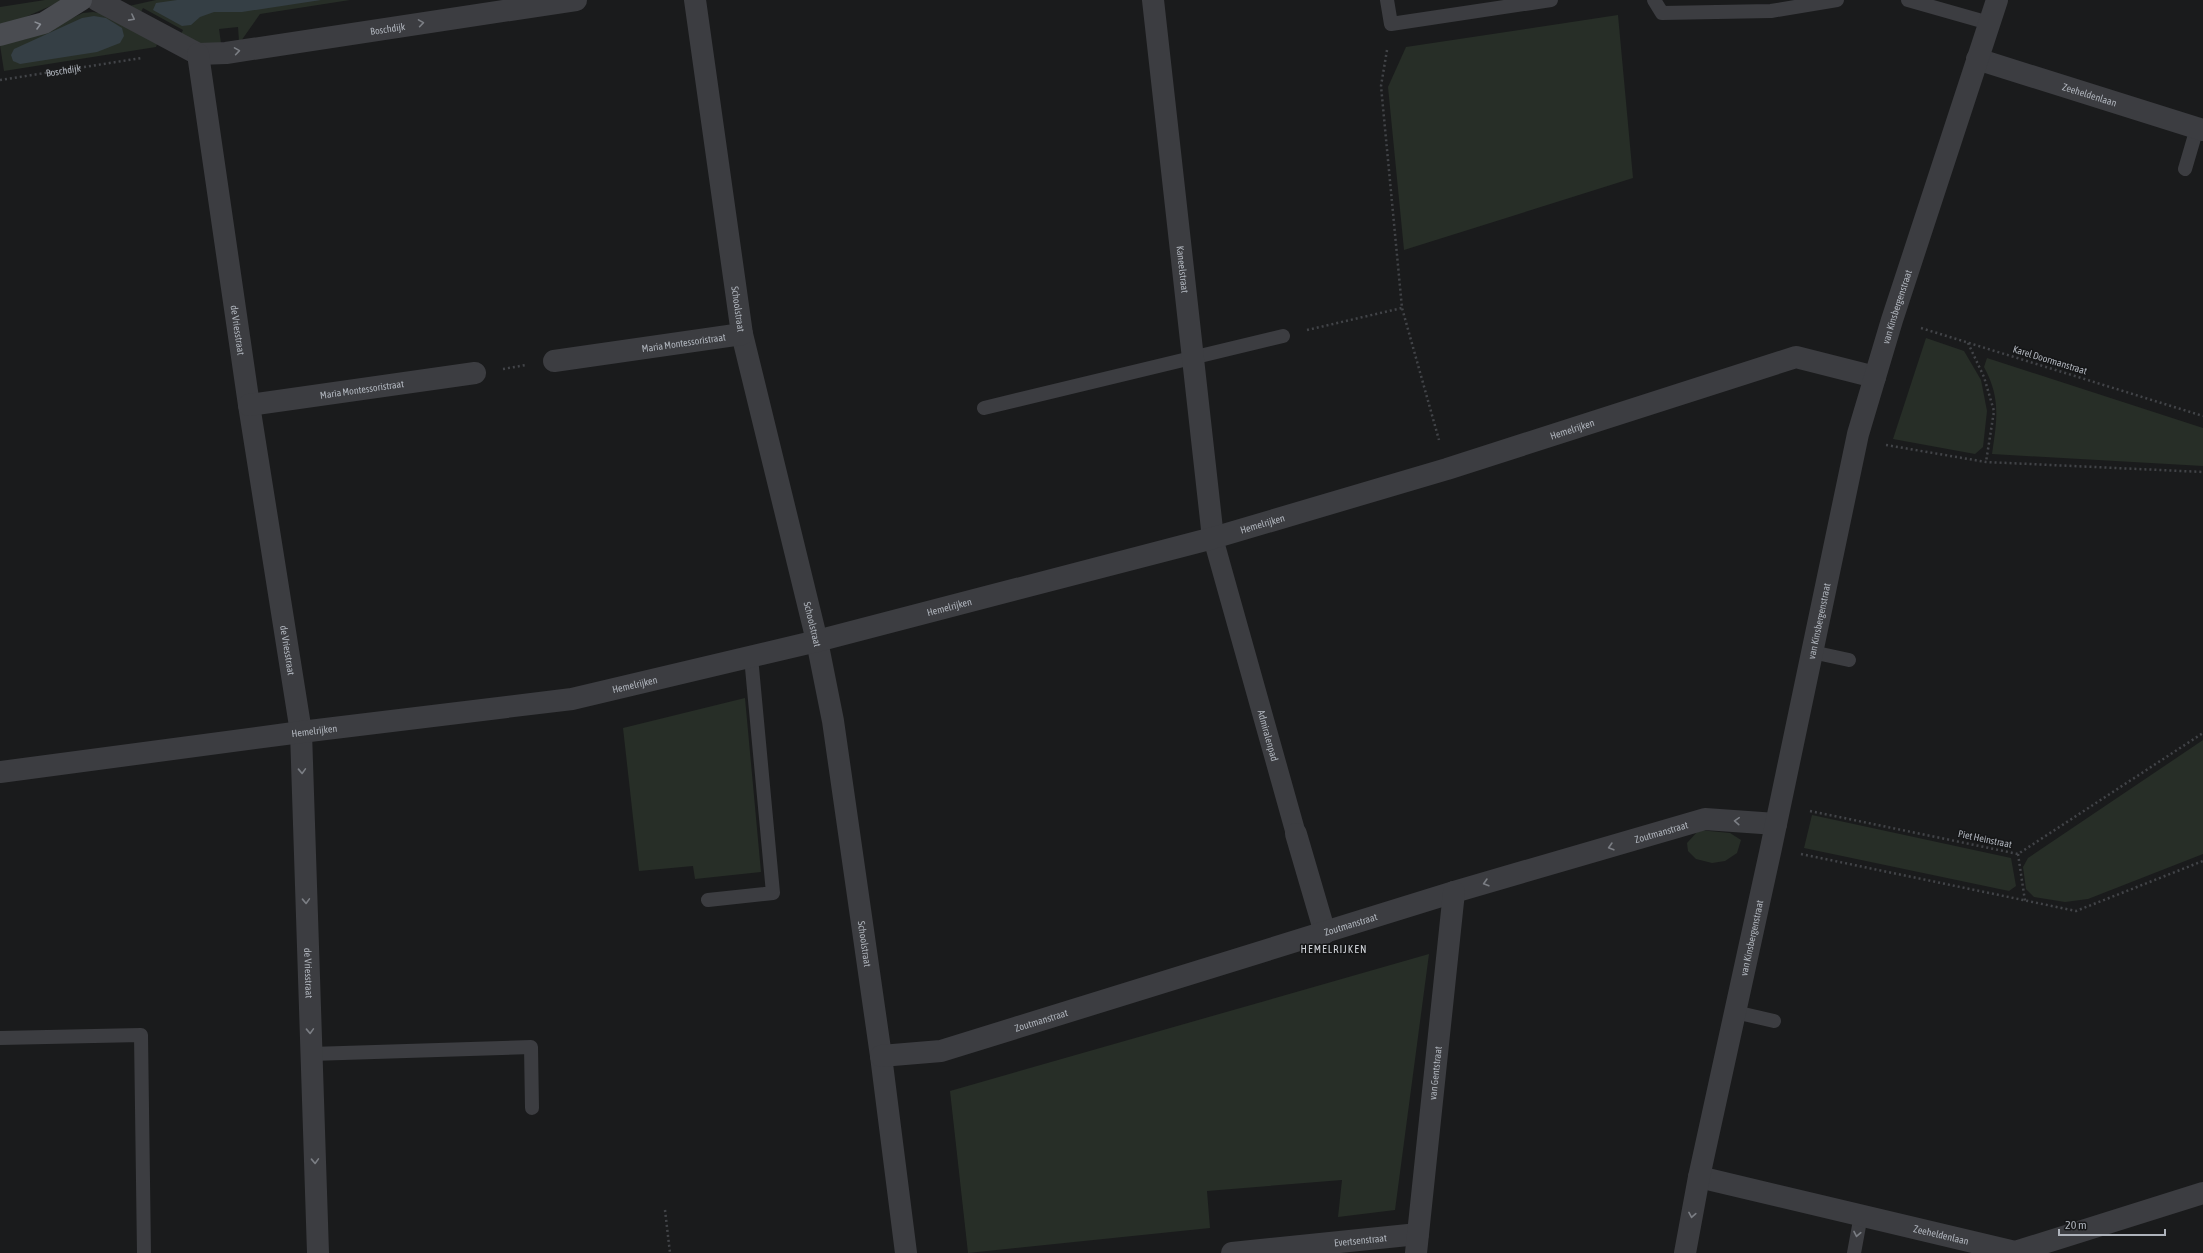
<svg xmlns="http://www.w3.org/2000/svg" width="2203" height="1253" font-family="'Asap Condensed',sans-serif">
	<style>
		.green { fill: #272e27 }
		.water { fill: #353f45 }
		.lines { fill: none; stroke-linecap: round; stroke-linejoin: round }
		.path { stroke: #424448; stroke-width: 2.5; stroke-dasharray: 2 3; stroke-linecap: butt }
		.service { stroke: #3c3d41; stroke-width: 14 }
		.pedestrian { stroke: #3c3d41; stroke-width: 20 }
		.minor { stroke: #3c3d41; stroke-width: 22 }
		.secondary { stroke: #4a4c51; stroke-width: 22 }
		.oneway { stroke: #7b7e84 }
		.oneway2 { stroke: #8b8f96 }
		.labels { text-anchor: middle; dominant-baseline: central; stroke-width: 3; stroke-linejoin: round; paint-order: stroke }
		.street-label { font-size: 10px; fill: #aeb3bb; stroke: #151617 }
		.neighbourhood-label { font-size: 11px; letter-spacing: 1px; fill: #cfd2d7; stroke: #151617 }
	</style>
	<rect width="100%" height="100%" fill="#1a1b1c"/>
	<!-- green -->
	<g class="green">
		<path d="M 45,0 L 64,0 L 21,19 L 0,25 L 0,7 Z"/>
		<path d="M 156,0 L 350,0 L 260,14 L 241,41 L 239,41 L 238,27 L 219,29 L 221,43 L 205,45 L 180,36 L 183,30 L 143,8 L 140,14 L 129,6 Z"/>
		<path d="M 93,12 L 105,14 L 157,44 L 156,47 L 4,71 L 0,45 L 26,39 L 83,13 Z"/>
		<path d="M 1618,15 L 1633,178 L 1404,250 L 1388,87 L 1406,47 Z"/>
		<path d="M 1926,338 L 1964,351 L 1981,380 L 1987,411 L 1983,447 L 1975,454 L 1893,439 Z"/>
		<path d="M 1987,358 L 2203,428 L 2203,466 L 1992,454 C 1997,420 2001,398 1984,367 Z"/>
		<path d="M 745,698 L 761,872 L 695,879 L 693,866 L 639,871 L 623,728 Z"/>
		<path d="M 2203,740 L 2203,854 L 2088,899 L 2065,902 L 2034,897 L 2026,889 L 2023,867 L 2028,858 Z"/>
		<path d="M 1812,815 L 2011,858 L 2016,886 L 2009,891 L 1804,848 Z"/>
		<path d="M 1699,830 L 1730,833 L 1741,840 L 1737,853 L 1725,861 L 1712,863 L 1696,859 L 1688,851 L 1687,843 Z"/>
		<path d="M 1429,954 L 1395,1210 L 1338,1217 L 1342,1180 L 1207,1191 L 1210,1228 L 968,1253 L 950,1091 Z"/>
	</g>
	<!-- water -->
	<g class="water">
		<path d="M 177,0 L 321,0 L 242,12 L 214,12 L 200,17 L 191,25 L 182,26 L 153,10 L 156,3 Z"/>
		<path d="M 94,16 L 106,18 L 122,28 L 124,36 L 120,43 L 97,52 L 20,64 L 13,61 L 11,55 L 14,49 L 82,18 Z"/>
	</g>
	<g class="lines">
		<!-- path -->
		<g class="path">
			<path d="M 1387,50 L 1381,86 L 1402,308 L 1439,440"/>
			<path id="s1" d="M 0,80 L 142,58"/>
			<path d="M 1921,328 L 2203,416"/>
			<path d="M 1307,330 L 1402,308"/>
			<path d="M 1968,343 L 1984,377 L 1994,411 L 1986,462"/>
			<path d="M 503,369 L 526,365"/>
			<path d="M 1886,445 L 1986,462 L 2203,472"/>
			<path d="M 1810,811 L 2018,854 L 2203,733"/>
			<path d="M 1801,854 L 2076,911 L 2203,861"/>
			<path d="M 2018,854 L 2025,901"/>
			<path d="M 665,1210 L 670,1253"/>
		</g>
		<!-- service -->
		<g class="service">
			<path d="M 1387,0 L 1391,24 L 1551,0"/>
			<path d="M 1654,0 L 1662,13 L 1771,11 L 1837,0"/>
			<path d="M 1908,0 L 1989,23"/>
			<path d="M 2185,169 L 2197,128"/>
			<path d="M 984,408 L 1283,336"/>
			<path d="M 1812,652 L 1849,660"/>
			<path d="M 708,900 L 773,893 L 751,657"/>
			<path d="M 1735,1012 L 1774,1021"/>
			<path d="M 0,1038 L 141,1035 L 144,1253"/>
			<path d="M 311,1054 L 531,1047 L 532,1108"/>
			<path d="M 1854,1253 L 1861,1215"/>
		</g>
		<!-- pedestrian -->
		<path class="pedestrian" id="s2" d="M 1213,538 L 1296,834"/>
		<!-- minor -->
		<g class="minor">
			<path id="s3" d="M 97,0 L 198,54 L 226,53 L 576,0"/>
			<path id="s4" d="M 695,0 L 742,334 L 817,641 L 833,721 L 881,1056 L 906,1253"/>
			<path id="s5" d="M 1153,0 L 1213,538"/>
			<path id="s6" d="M 198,54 L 249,405 L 301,732 L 318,1253"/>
			<path id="s7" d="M 1977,59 L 2203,130"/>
			<path id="s8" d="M 554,361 L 742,334"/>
			<path id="s9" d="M 249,405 L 475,373"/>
			<path id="s10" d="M 0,772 L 301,732 L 572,699 L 817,641 L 1213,538 L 1447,469 L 1796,357 L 1875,377"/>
			<path d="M 1296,834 L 1325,933"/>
			<path id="s11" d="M 881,1056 L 941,1051 L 1454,892 L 1705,819 L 1776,824"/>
			<path id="s12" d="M 1699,1177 L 2015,1252 L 2203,1193"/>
			<path id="s13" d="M 1232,1253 L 1418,1234"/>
			<path id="s14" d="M 1416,1253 L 1454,892"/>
			<path id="s15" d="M 1685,1253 L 1699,1177 L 1771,848 L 1858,434 L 1892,320 L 1997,0"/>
		</g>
		<!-- secondary -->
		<path class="secondary" d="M 0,35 L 44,23 L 81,0"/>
	</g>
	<!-- one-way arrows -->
	<defs><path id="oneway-chevron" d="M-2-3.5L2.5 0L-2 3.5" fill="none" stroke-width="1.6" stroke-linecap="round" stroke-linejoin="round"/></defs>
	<g class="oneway">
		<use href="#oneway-chevron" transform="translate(132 18) rotate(28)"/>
		<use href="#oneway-chevron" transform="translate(421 23) rotate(-9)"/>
		<use href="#oneway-chevron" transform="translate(237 51) rotate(-9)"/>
		<use href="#oneway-chevron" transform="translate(302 771) rotate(88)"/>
		<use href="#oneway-chevron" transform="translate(1737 821) rotate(-176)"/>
		<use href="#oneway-chevron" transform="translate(1611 847) rotate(164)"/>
		<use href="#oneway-chevron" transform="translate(1486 883) rotate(164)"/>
		<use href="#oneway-chevron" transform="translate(306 901) rotate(88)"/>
		<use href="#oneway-chevron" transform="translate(310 1031) rotate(88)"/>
		<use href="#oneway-chevron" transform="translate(315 1161) rotate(88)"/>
		<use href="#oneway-chevron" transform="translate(1692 1215) rotate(100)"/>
		<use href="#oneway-chevron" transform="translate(1857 1234) rotate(101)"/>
	</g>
	<use class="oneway2" href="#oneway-chevron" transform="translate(38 25) rotate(-15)"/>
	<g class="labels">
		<!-- street labels -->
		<g class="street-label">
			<text stroke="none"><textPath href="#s3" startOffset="306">Boschdijk</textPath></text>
			<text stroke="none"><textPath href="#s1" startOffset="64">Boschdijk</textPath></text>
			<text stroke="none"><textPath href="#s7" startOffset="118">Zeeheldenlaan</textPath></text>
			<text stroke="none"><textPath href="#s5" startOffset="271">Kaneelstraat</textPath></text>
			<text stroke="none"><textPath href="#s15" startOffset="970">van Kinsbergenstraat</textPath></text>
			<text stroke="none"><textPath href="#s4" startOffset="312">Schoolstraat</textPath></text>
			<text stroke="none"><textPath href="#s6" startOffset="279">de Vriesstraat</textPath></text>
			<text stroke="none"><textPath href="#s8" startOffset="131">Maria Montessoristraat</textPath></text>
			<text transform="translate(2050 360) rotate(17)">Karel Doormanstraat</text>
			<text stroke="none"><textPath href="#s9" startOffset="114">Maria Montessoristraat</textPath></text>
			<text stroke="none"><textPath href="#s10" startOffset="1613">Hemelrijken</textPath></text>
			<text stroke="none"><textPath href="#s10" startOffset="1289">Hemelrijken</textPath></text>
			<text stroke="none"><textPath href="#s10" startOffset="965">Hemelrijken</textPath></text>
			<text stroke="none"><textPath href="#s15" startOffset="646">van Kinsbergenstraat</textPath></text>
			<text stroke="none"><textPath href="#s4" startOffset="636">Schoolstraat</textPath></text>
			<text stroke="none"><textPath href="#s6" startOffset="603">de Vriesstraat</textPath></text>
			<text stroke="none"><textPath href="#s10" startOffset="641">Hemelrijken</textPath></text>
			<text stroke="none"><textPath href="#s10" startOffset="317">Hemelrijken</textPath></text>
			<text stroke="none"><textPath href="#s2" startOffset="205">Admiralenpad</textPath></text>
			<text stroke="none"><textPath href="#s11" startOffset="813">Zoutmanstraat</textPath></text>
			<text transform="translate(1985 839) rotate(12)">Piet Heinstraat</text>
			<text stroke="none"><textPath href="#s11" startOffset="489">Zoutmanstraat</textPath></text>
			<text stroke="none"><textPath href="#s15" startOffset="322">van Kinsbergenstraat</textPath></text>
			<text stroke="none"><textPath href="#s4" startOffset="960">Schoolstraat</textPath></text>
			<text stroke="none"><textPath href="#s6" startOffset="927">de Vriesstraat</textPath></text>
			<text stroke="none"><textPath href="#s11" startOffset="165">Zoutmanstraat</textPath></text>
			<text stroke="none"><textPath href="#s14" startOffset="181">van Gentstraat</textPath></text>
			<text stroke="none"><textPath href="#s12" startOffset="249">Zeeheldenlaan</textPath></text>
			<text stroke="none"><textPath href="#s13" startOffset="129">Evertsenstraat</textPath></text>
		</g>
		<!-- neighbourhood labels -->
		<g class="neighbourhood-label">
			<text x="1334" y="949">HEMELRIJKEN</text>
		</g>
	</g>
	<!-- scale -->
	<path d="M2059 1229v6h106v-6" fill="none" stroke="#aeb3bb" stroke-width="2"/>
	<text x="2065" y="1229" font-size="12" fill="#aeb3bb" stroke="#151617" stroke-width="3" paint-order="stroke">20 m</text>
</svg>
